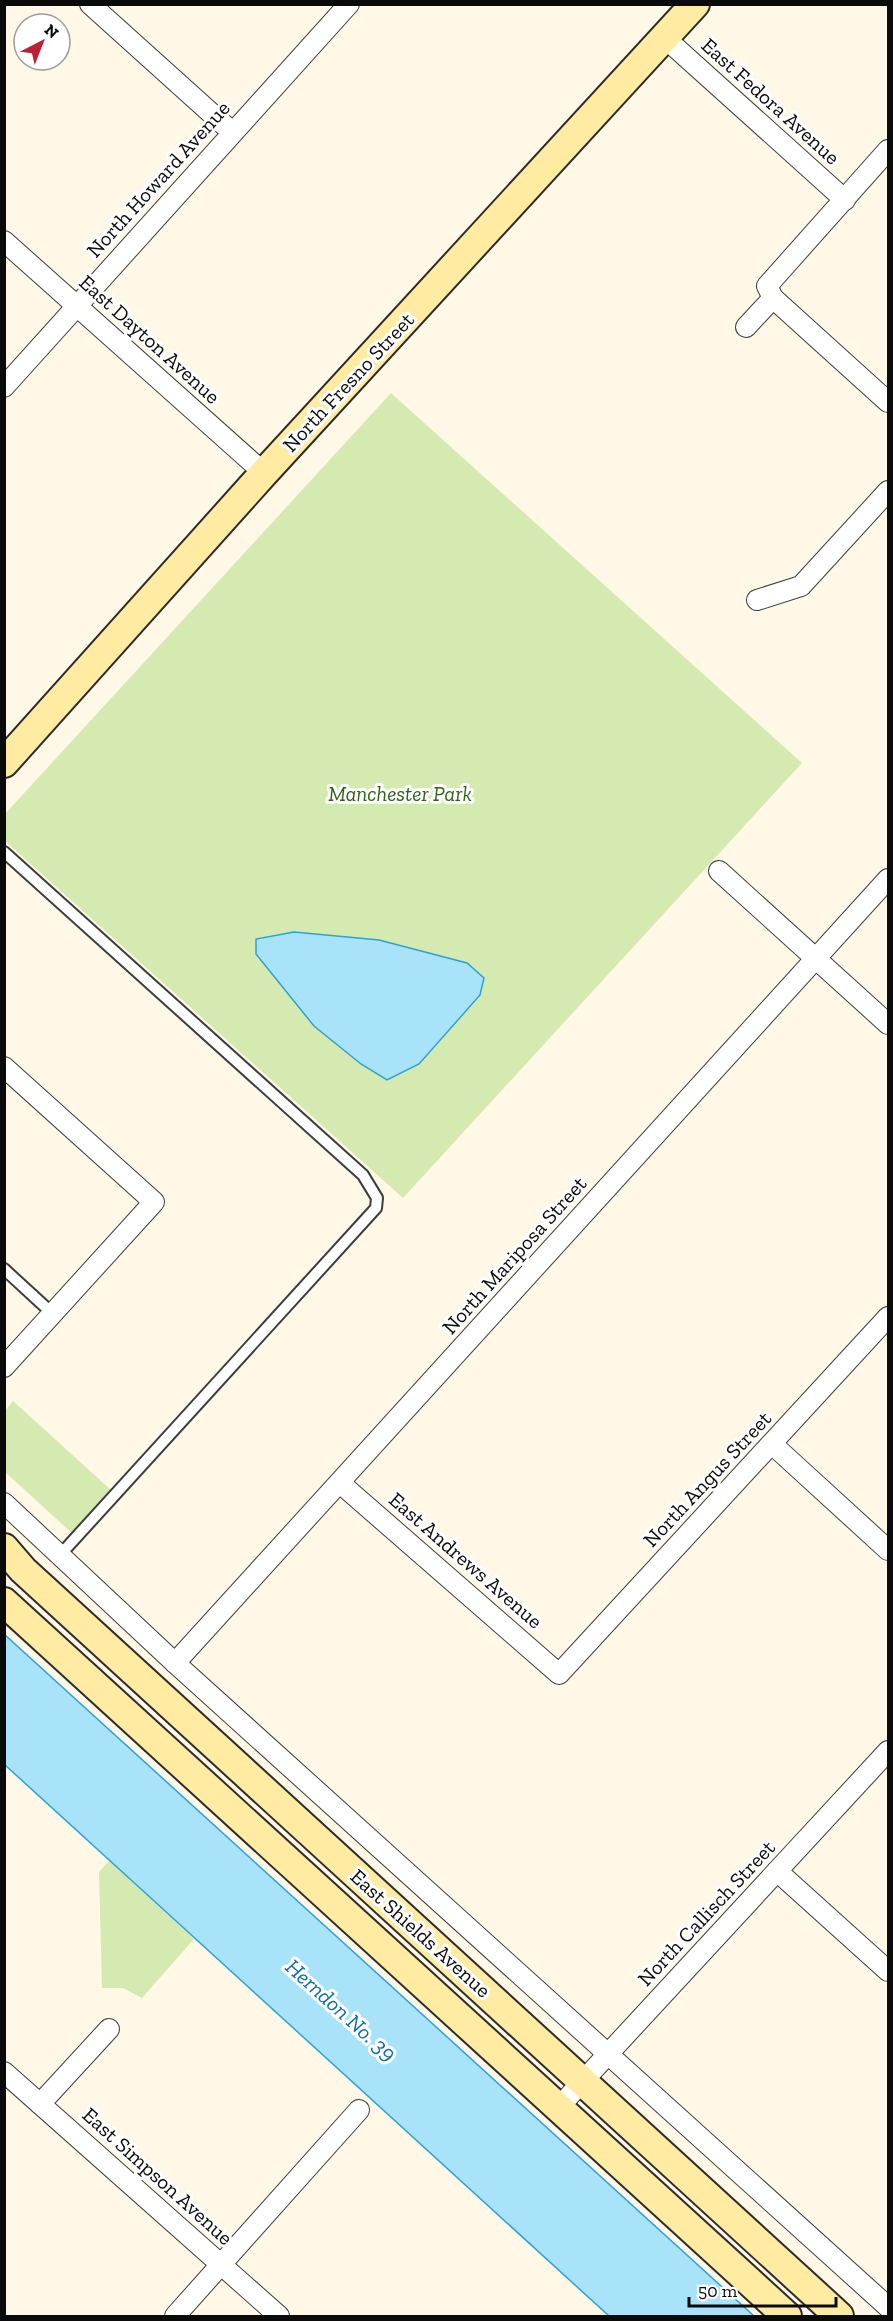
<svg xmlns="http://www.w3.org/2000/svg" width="893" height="2321" font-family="'Zilla Slab',serif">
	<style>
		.green { fill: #d4eab0 }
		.water { fill: #a9e3f9; stroke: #2da2d3; stroke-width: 1.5 }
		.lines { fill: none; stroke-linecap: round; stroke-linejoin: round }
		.lane-casing { stroke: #3d3d3d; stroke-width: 14 }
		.street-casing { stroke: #3d3d3d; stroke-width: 22 }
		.secondary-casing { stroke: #2c2c2c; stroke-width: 32 }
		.lane { stroke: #fff; stroke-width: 10 }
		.street { stroke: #fff; stroke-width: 20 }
		.secondary { stroke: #ffeba2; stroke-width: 28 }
		.labels { text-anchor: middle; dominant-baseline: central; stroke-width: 6; stroke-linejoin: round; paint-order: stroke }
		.street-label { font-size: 21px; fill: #0a0a0a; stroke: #fff }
		.park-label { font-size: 21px; font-style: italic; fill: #306319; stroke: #fff }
		.water-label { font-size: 22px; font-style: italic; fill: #106f9f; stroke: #fff }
	</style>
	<rect width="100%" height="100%" fill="#fff8e7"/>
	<!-- green -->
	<g class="green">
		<path d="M 391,393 L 802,763 L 403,1198 L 5,841 L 4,815 Z"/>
		<path d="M 13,1401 L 111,1490 L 72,1533 L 5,1472 L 5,1411 Z"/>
		<path d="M 109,1861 L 194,1939 L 142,1998 L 123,1988 L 102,1988 L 99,1872 Z"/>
	</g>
	<!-- water -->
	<g class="water">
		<path d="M 294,932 L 379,940 L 467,963 L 484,978 L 480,995 L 419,1064 L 387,1080 L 361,1064 L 314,1026 L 256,954 L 256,939 Z"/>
		<path d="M 4,1635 L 5,1635 L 754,2316 L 609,2316 L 5,1765 Z"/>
	</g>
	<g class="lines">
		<defs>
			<g id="lane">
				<path d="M 4,852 L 363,1175 L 377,1198 L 376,1208 L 60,1555"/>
				<path d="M 4,1269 L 53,1314"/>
			</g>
			<g id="street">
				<path d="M 90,4 L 232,132"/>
				<path d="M 665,38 L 845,200"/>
				<path d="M 4,241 L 264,473"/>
				<path d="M 773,298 L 888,402"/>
				<path d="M 746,327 L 773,298 L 767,286 L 888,150"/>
				<path d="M 4,387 L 349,4"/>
				<path d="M 757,600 L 801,586 L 888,491"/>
				<path d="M 719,871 L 888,1024"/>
				<path d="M 4,1067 L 154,1202 L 4,1367"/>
				<path d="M 772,1444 L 888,1550"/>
				<path d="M 340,1483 L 559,1674 L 888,1317"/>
				<path d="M 4,1503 L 175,1663 L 888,2307"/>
				<path d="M 175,1663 L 888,879"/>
				<path d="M 777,1871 L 888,1971"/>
				<path d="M 4,2072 L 279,2316"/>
				<path d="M 40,2104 L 109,2029"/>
				<path d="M 559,2107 L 888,1751"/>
				<path d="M 175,2316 L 359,2110"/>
			</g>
			<g id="secondary">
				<path d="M 4,763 L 264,473 L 695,4"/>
				<path d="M 4,1548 L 23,1570 L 839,2316"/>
				<path d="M 4,1602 L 787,2316"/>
			</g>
		</defs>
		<!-- lane casing -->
		<use href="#lane" class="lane-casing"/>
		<!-- street casing -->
		<use href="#street" class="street-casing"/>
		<!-- secondary casing -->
		<use href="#secondary" class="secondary-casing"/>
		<!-- lane -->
		<use href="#lane" class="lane"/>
		<!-- street -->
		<use href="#street" class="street"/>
		<!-- secondary -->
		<use href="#secondary" class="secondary"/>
	</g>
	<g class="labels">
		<!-- street labels -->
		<g class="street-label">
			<text transform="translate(771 101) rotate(42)">East Fedora Avenue</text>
			<text transform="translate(158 179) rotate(-48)">North Howard Avenue</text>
			<text transform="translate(150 339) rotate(42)">East Dayton Avenue</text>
			<text transform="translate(348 382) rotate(-47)">North Fresno Street</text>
			<text transform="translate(514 1255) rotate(-48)">North Mariposa Street</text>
			<text transform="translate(707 1479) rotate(-47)">North Angus Street</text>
			<text transform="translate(466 1560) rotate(41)">East Andrews Avenue</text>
			<text transform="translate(706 1913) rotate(-47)">North Callisch Street</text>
			<text transform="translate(421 1933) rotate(42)">East Shields Avenue</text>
			<text transform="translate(158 2176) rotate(42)">East Simpson Avenue</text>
		</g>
		<!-- park labels -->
		<g class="park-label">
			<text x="400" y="793">Manchester Park</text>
		</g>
		<!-- water labels -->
		<g class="water-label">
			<text transform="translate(341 2010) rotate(42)">Herndon No. 39</text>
		</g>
	</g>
	<!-- border -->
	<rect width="893" height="2321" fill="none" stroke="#0a0a0a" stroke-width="12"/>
	<!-- north arrow -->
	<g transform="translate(42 42) rotate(42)"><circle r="28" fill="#ffffff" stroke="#9d9d9d" stroke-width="1.5"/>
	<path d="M0-4.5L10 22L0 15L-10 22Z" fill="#be1e36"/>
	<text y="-9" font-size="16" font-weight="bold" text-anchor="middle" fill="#0a0a0a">N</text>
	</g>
	<!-- scale -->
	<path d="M689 2297v9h147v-9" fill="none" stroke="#0a0a0a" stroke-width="3"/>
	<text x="698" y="2297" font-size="18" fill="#0a0a0a" stroke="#ffffff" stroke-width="4.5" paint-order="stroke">50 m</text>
</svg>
